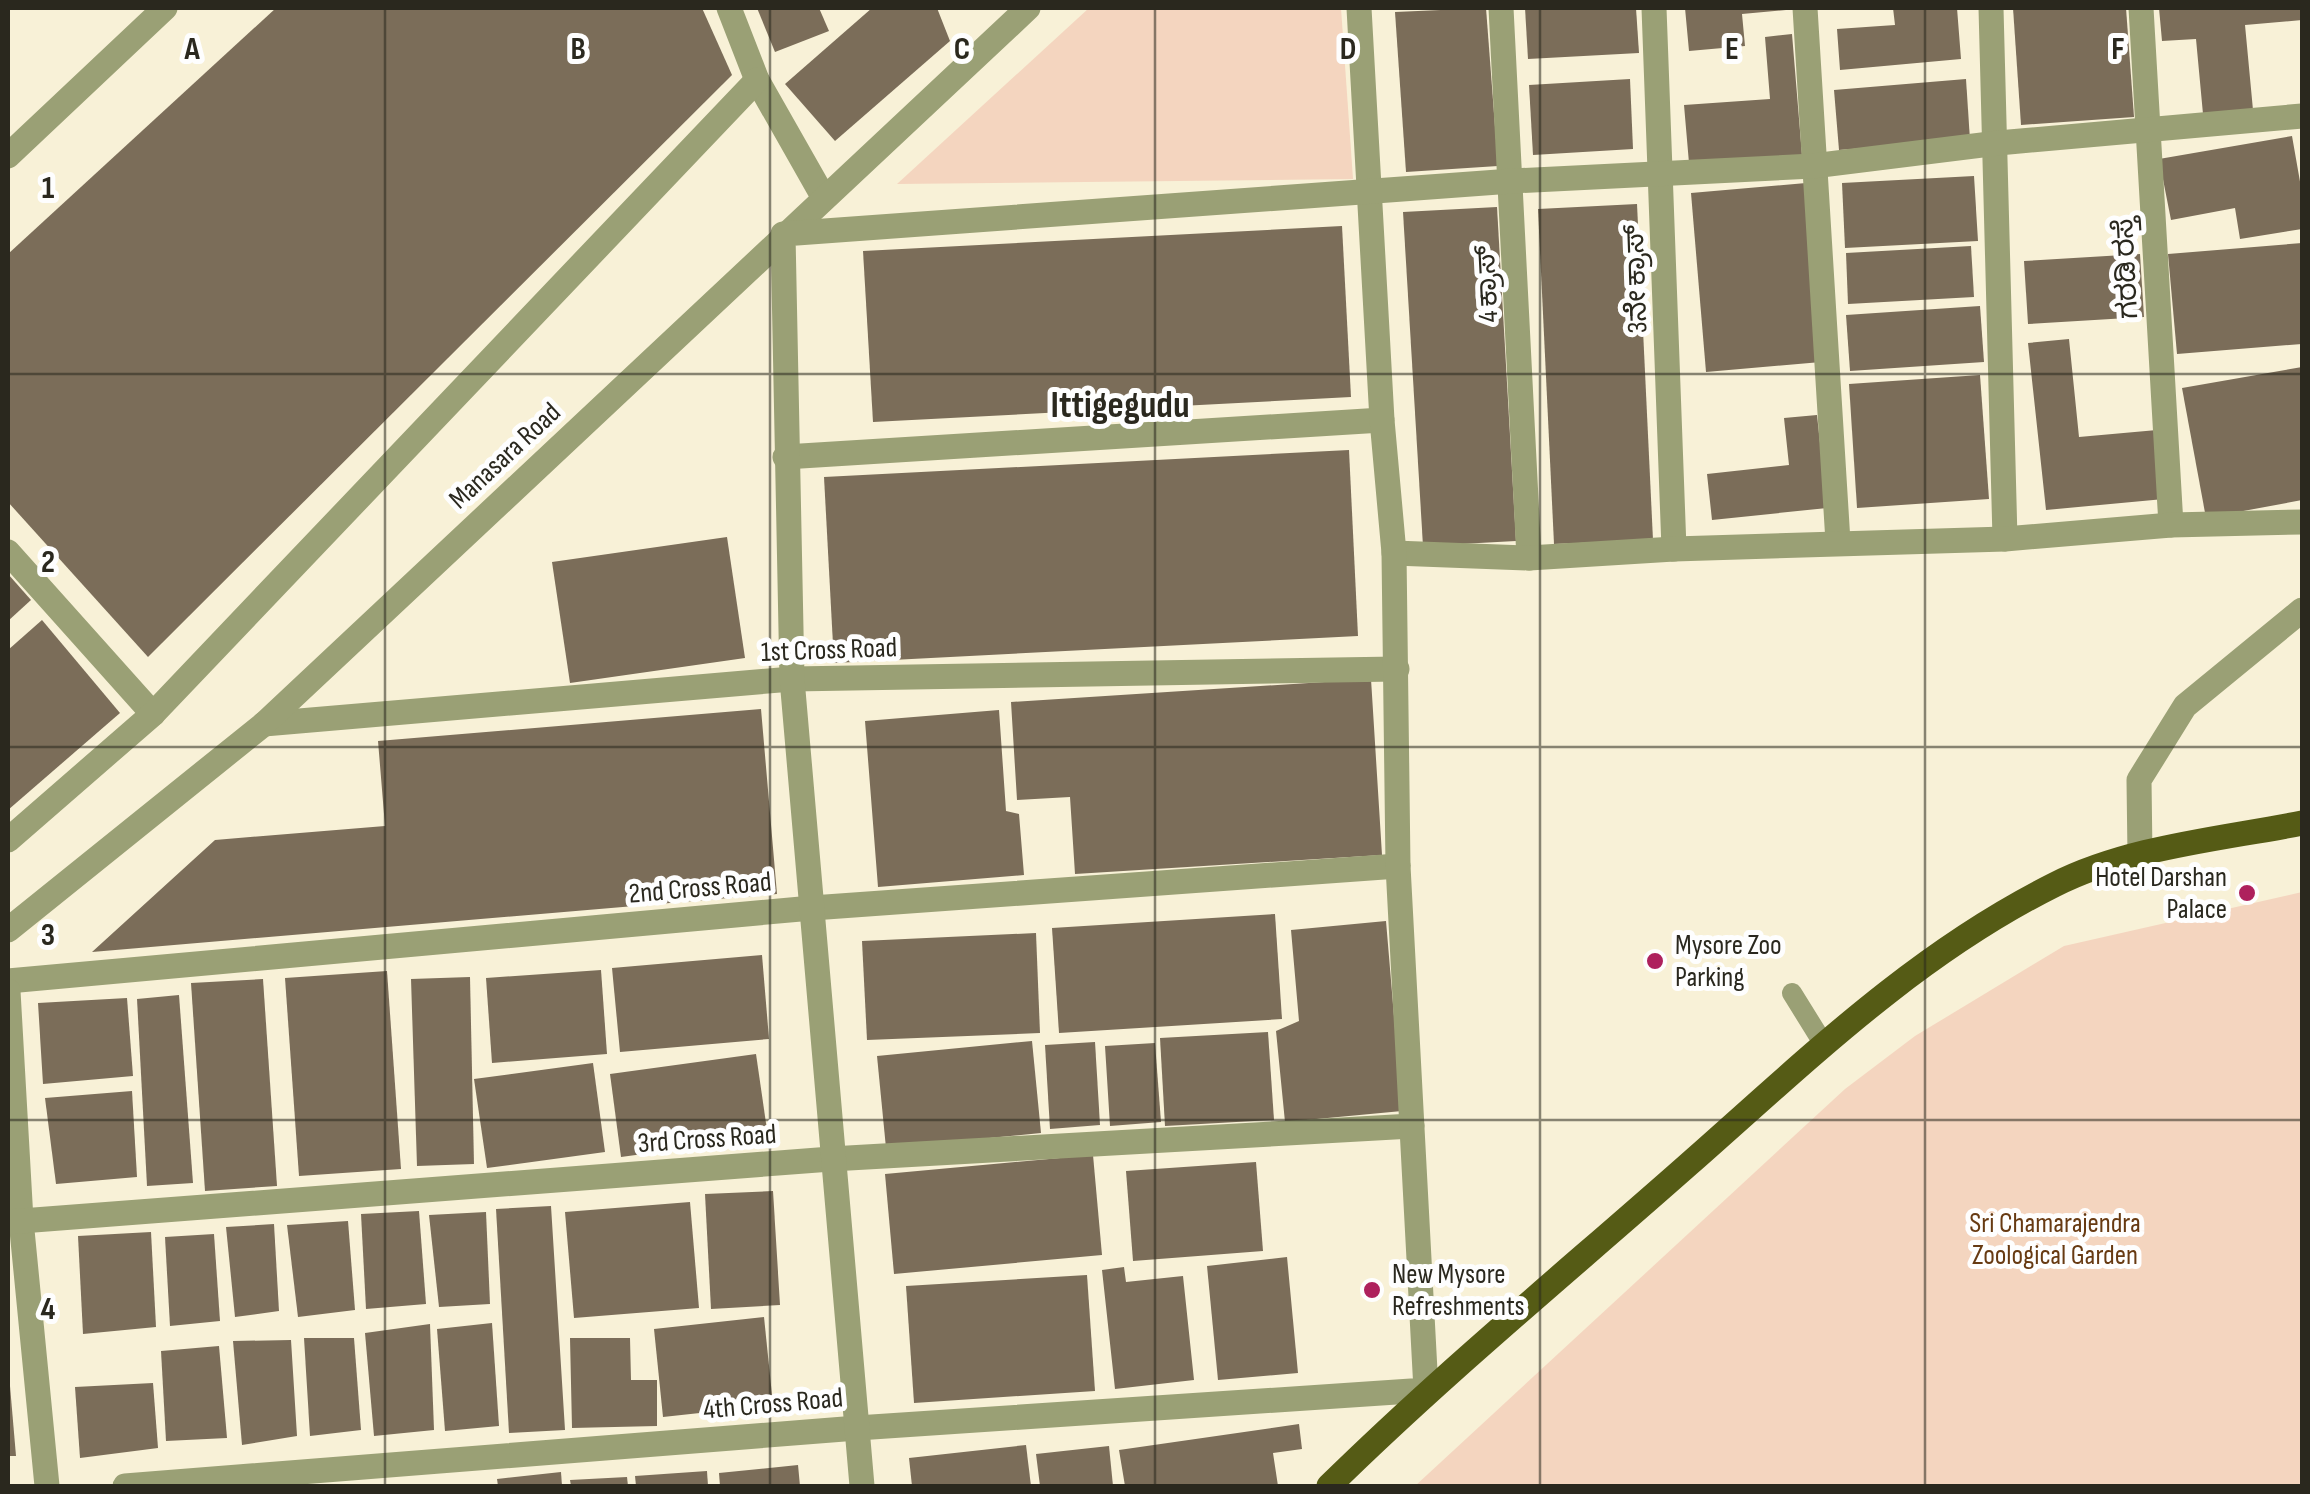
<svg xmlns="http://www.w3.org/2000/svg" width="2310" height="1494" font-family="'Sofia Sans Condensed','Noto Sans Kannada',sans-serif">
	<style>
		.green { fill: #f4d5bf }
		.building { fill: #7b6d59 }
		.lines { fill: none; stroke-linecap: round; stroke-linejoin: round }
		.service { stroke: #9aa075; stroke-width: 20 }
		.minor { stroke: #9aa075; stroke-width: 25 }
		.primary { stroke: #555b15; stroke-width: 25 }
		.grid { fill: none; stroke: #2a281e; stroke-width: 2.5; stroke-opacity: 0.55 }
		.poi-dot { fill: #ae215d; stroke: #fefefe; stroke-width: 4 }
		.labels { text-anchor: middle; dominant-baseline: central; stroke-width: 10; stroke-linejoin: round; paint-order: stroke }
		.street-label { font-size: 28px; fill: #2a281e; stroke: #fefefe }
		.poi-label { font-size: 28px; fill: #2a281e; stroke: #fefefe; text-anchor: start }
		.park-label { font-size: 28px; fill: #673a12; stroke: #fefefe }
		.district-label { font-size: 38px; font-weight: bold; fill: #2a281e; stroke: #fefefe }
		.grid-label { font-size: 32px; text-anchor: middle; font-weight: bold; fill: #2a281e; stroke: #fefefe; stroke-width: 10; stroke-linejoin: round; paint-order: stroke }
	</style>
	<rect width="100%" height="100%" fill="#f8f1d7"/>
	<!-- green -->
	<g class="green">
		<path d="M 1089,8 L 1341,8 L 1353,179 L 897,184 Z"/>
		<path d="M 2302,892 L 2302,1486 L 1415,1486 L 1845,1089 L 1915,1036 L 2064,946 Z"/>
	</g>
	<!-- building -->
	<g class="building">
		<path d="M 276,8 L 702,8 L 732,75 L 148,657 L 8,502 L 8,254 Z"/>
		<path d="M 757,8 L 819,8 L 829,31 L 775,52 Z"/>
		<path d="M 872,8 L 937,8 L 950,41 L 835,141 L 785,84 Z"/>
		<path d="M 1486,8 L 1498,166 L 1406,172 L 1395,12 Z"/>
		<path d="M 1525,8 L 1636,8 L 1639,53 L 1528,59 Z"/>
		<path d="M 1685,8 L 1786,8 L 1786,10 L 1742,14 L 1745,46 L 1689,51 Z"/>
		<path d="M 1893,8 L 1957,8 L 1961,59 L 1840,70 L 1837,29 L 1895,25 Z"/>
		<path d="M 2013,8 L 2126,8 L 2134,117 L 2021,125 Z"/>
		<path d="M 2159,8 L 2302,8 L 2302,20 L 2245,25 L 2253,110 L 2203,114 L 2196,39 L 2162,41 Z"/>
		<path d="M 1792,34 L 1802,155 L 1689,163 L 1684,105 L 1770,99 L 1765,37 Z"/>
		<path d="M 1630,79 L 1633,149 L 1533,155 L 1529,85 Z"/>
		<path d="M 1966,79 L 1970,140 L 1839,150 L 1834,90 Z"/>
		<path d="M 2292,136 L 2302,193 L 2302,229 L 2240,239 L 2235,208 L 2171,220 L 2159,159 Z"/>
		<path d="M 1974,176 L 1978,241 L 1845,248 L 1842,183 Z"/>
		<path d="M 1806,183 L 1821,362 L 1706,372 L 1691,193 Z"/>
		<path d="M 1637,204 L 1653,540 L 1554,544 L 1538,209 Z"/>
		<path d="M 1497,207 L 1516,541 L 1423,546 L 1403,212 Z"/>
		<path d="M 1342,226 L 1351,397 L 873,422 L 863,251 Z"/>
		<path d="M 2302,243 L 2302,344 L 2177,354 L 2168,254 Z"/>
		<path d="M 1971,246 L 1974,297 L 1848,304 L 1846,253 Z"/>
		<path d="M 2140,254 L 2144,317 L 2028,324 L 2024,261 Z"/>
		<path d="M 1980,306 L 1984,362 L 1850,371 L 1846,315 Z"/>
		<path d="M 2069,339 L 2079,437 L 2157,430 L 2164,499 L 2046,510 L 2028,343 Z"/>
		<path d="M 2302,367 L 2302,500 L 2206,518 L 2182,388 Z"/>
		<path d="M 1980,375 L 1989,499 L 1857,508 L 1849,384 Z"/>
		<path d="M 1817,415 L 1827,508 L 1712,520 L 1707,474 L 1789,465 L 1784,418 Z"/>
		<path d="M 1349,450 L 1358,636 L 834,663 L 824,477 Z"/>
		<path d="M 727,537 L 745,658 L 570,683 L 552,562 Z"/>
		<path d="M 8,574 L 31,600 L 8,621 Z"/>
		<path d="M 42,620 L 120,713 L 8,810 L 8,650 Z"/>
		<path d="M 1371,679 L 1382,855 L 1075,874 L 1070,797 L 1017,800 L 1011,702 Z"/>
		<path d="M 761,709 L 777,894 L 92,952 L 215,840 L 385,826 L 378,741 Z"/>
		<path d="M 999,710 L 1006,811 L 1019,814 L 1024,875 L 878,887 L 865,721 Z"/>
		<path d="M 1275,914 L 1282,1019 L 1059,1033 L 1052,928 Z"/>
		<path d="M 1386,921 L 1402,1111 L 1285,1122 L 1276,1031 L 1299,1021 L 1291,930 Z"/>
		<path d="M 1036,933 L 1040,1033 L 867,1040 L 862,941 Z"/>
		<path d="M 762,955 L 769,1039 L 620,1052 L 612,968 Z"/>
		<path d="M 601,970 L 607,1054 L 492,1063 L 486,978 Z"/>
		<path d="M 387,971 L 401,1169 L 299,1176 L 285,978 Z"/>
		<path d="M 470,977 L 474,1164 L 417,1166 L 411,979 Z"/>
		<path d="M 263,979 L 277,1186 L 205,1191 L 191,983 Z"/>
		<path d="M 179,995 L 193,1183 L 147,1186 L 137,999 Z"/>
		<path d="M 127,998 L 133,1076 L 43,1084 L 38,1003 Z"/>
		<path d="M 1268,1032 L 1274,1120 L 1165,1126 L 1160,1038 Z"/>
		<path d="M 1032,1041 L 1041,1133 L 886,1148 L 877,1056 Z"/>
		<path d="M 1095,1042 L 1100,1125 L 1050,1129 L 1045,1045 Z"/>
		<path d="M 1155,1043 L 1161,1122 L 1110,1126 L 1105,1046 Z"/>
		<path d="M 756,1054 L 768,1137 L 621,1157 L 610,1074 Z"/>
		<path d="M 593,1063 L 605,1152 L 487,1168 L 474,1079 Z"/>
		<path d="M 132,1091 L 137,1177 L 56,1184 L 45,1098 Z"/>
		<path d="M 1093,1155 L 1102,1255 L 894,1274 L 885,1174 Z"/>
		<path d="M 1256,1162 L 1263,1251 L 1133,1261 L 1126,1171 Z"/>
		<path d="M 773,1191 L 780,1305 L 711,1309 L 705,1194 Z"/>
		<path d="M 690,1202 L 699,1308 L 574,1318 L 565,1212 Z"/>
		<path d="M 551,1206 L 565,1430 L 509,1433 L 496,1209 Z"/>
		<path d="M 419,1211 L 426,1304 L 366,1309 L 361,1214 Z"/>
		<path d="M 486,1212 L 490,1304 L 439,1307 L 429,1215 Z"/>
		<path d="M 348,1221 L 355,1310 L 298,1317 L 287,1225 Z"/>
		<path d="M 274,1224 L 279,1311 L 235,1317 L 226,1227 Z"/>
		<path d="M 151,1232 L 156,1327 L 83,1334 L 78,1236 Z"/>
		<path d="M 214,1234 L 220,1321 L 170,1326 L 165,1237 Z"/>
		<path d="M 1287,1257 L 1298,1373 L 1218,1380 L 1207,1266 Z"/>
		<path d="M 1124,1267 L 1126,1282 L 1183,1276 L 1194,1380 L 1115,1389 L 1102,1270 Z"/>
		<path d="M 1087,1275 L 1095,1391 L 914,1403 L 906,1286 Z"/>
		<path d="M 764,1317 L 773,1405 L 663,1417 L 654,1329 Z"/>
		<path d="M 492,1323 L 499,1426 L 445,1431 L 437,1329 Z"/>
		<path d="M 430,1324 L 434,1430 L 374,1436 L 365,1333 Z"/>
		<path d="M 304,1338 L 354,1338 L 361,1430 L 310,1436 Z"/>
		<path d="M 570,1338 L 630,1338 L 631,1380 L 657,1380 L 657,1426 L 572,1428 Z"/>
		<path d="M 291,1340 L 297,1436 L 242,1445 L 233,1341 Z"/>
		<path d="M 219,1346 L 227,1438 L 166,1441 L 161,1351 Z"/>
		<path d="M 153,1383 L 158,1448 L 80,1458 L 75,1387 Z"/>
		<path d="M 10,1386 L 16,1456 L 8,1456 L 8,1387 Z"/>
		<path d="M 1299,1424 L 1302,1449 L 1273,1453 L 1278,1486 L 1125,1486 L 1119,1450 Z"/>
		<path d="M 1026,1445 L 1031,1486 L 912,1486 L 909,1458 Z"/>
		<path d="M 1109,1446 L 1113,1486 L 1040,1486 L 1036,1454 Z"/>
		<path d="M 798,1465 L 800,1486 L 720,1486 L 719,1473 Z"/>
		<path d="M 707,1471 L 708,1486 L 636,1486 L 635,1476 Z"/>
		<path d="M 561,1472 L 562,1486 L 498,1486 L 497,1479 Z"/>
		<path d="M 627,1477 L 628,1486 L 571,1486 L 570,1480 Z"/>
	</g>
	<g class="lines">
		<!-- service -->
		<path class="service" d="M 1792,993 L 1823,1043"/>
		<!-- minor -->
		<g class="minor">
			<path d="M 729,8 L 757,80 L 824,198"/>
			<path d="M 1501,8 L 1529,558"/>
			<path d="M 1654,8 L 1674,549"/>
			<path d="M 1805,8 L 1838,542"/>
			<path d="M 1991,8 L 2005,539"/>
			<path d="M 2141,8 L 2171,525"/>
			<path d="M 8,156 L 165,8"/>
			<path d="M 785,457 L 1382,420"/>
			<path d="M 8,552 L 153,714"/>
			<path d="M 1394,553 L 1529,558 L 1674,549 L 2005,539 L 2171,525 L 2302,522"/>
			<path d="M 264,724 L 792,679 L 1397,669"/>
			<path d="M 8,840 L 153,714 L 757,80"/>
			<path d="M 2140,856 L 2139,780 L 2185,706 L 2302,610"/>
			<path d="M 8,930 L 264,724 L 1028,8"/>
			<path d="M 8,981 L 812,908 L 1398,866"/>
			<path d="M 8,991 L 21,1220 L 47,1486"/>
			<path d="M 8,1222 L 831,1159 L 1412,1126"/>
			<path d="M 125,1486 L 857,1428 L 1426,1390 L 1398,866 L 1394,553 L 1382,420 L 1359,8"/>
			<path d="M 862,1486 L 792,679 L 783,234 L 1512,181 L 1813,166 L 1998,143 L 2302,116"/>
		</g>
		<!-- primary -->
		<path class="primary" d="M 1329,1486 C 1444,1373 1568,1271 1689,1164 C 1805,1062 1914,955 2054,885 C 2128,847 2222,839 2302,823"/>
	</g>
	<!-- grid -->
	<path class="grid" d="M 385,8 L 385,1486M 770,8 L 770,1486M 1155,8 L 1155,1486M 1540,8 L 1540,1486M 1925,8 L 1925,1486M 8,374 L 2302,374M 8,747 L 2302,747M 8,1120 L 2302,1120"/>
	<!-- markers -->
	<g class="poi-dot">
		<circle cx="2247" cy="893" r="10"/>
		<circle cx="1655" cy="961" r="10"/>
		<circle cx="1372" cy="1290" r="10"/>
	</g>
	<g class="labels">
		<!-- street labels -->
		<g class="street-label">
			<text transform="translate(2126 268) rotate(-93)">ಗರಡಿ ರಸ್ತೆ</text>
			<text transform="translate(1636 279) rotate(-92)">3ನೆೇ ಕ್ರಾಸ್</text>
			<text transform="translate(1487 284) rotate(-93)">4 ಕ್ರಾಸ್</text>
			<text transform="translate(505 456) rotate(-43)">Manasara Road</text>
			<text transform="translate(829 650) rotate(-2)">1st Cross Road</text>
			<text transform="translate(700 888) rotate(-5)">2nd Cross Road</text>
			<text transform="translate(707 1139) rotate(-4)">3rd Cross Road</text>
			<text transform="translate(773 1404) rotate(-5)">4th Cross Road</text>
		</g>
		<!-- poi labels -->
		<g class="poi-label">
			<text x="2227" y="877" text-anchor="end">Hotel Darshan<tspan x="2227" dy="32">Palace</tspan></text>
			<text x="1675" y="945">Mysore Zoo<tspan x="1675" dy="32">Parking</tspan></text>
			<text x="1392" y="1274">New Mysore<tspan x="1392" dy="32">Refreshments</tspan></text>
		</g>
		<!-- park labels -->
		<g class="park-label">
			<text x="2055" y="1223">Sri Chamarajendra<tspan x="2055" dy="32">Zoological Garden</tspan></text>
		</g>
		<!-- district labels -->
		<g class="district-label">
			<text x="1120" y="405">Ittigegudu</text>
		</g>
	</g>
	<g class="grid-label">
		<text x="192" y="59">A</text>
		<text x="578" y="59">B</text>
		<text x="962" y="59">C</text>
		<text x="1348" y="59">D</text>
		<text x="1732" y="59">E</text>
		<text x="2118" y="59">F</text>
		<text x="48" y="198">1</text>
		<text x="48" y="572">2</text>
		<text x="48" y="945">3</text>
		<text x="48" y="1319">4</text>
	</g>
	<!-- border -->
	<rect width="2310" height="1494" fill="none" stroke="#2a281e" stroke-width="20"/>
</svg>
